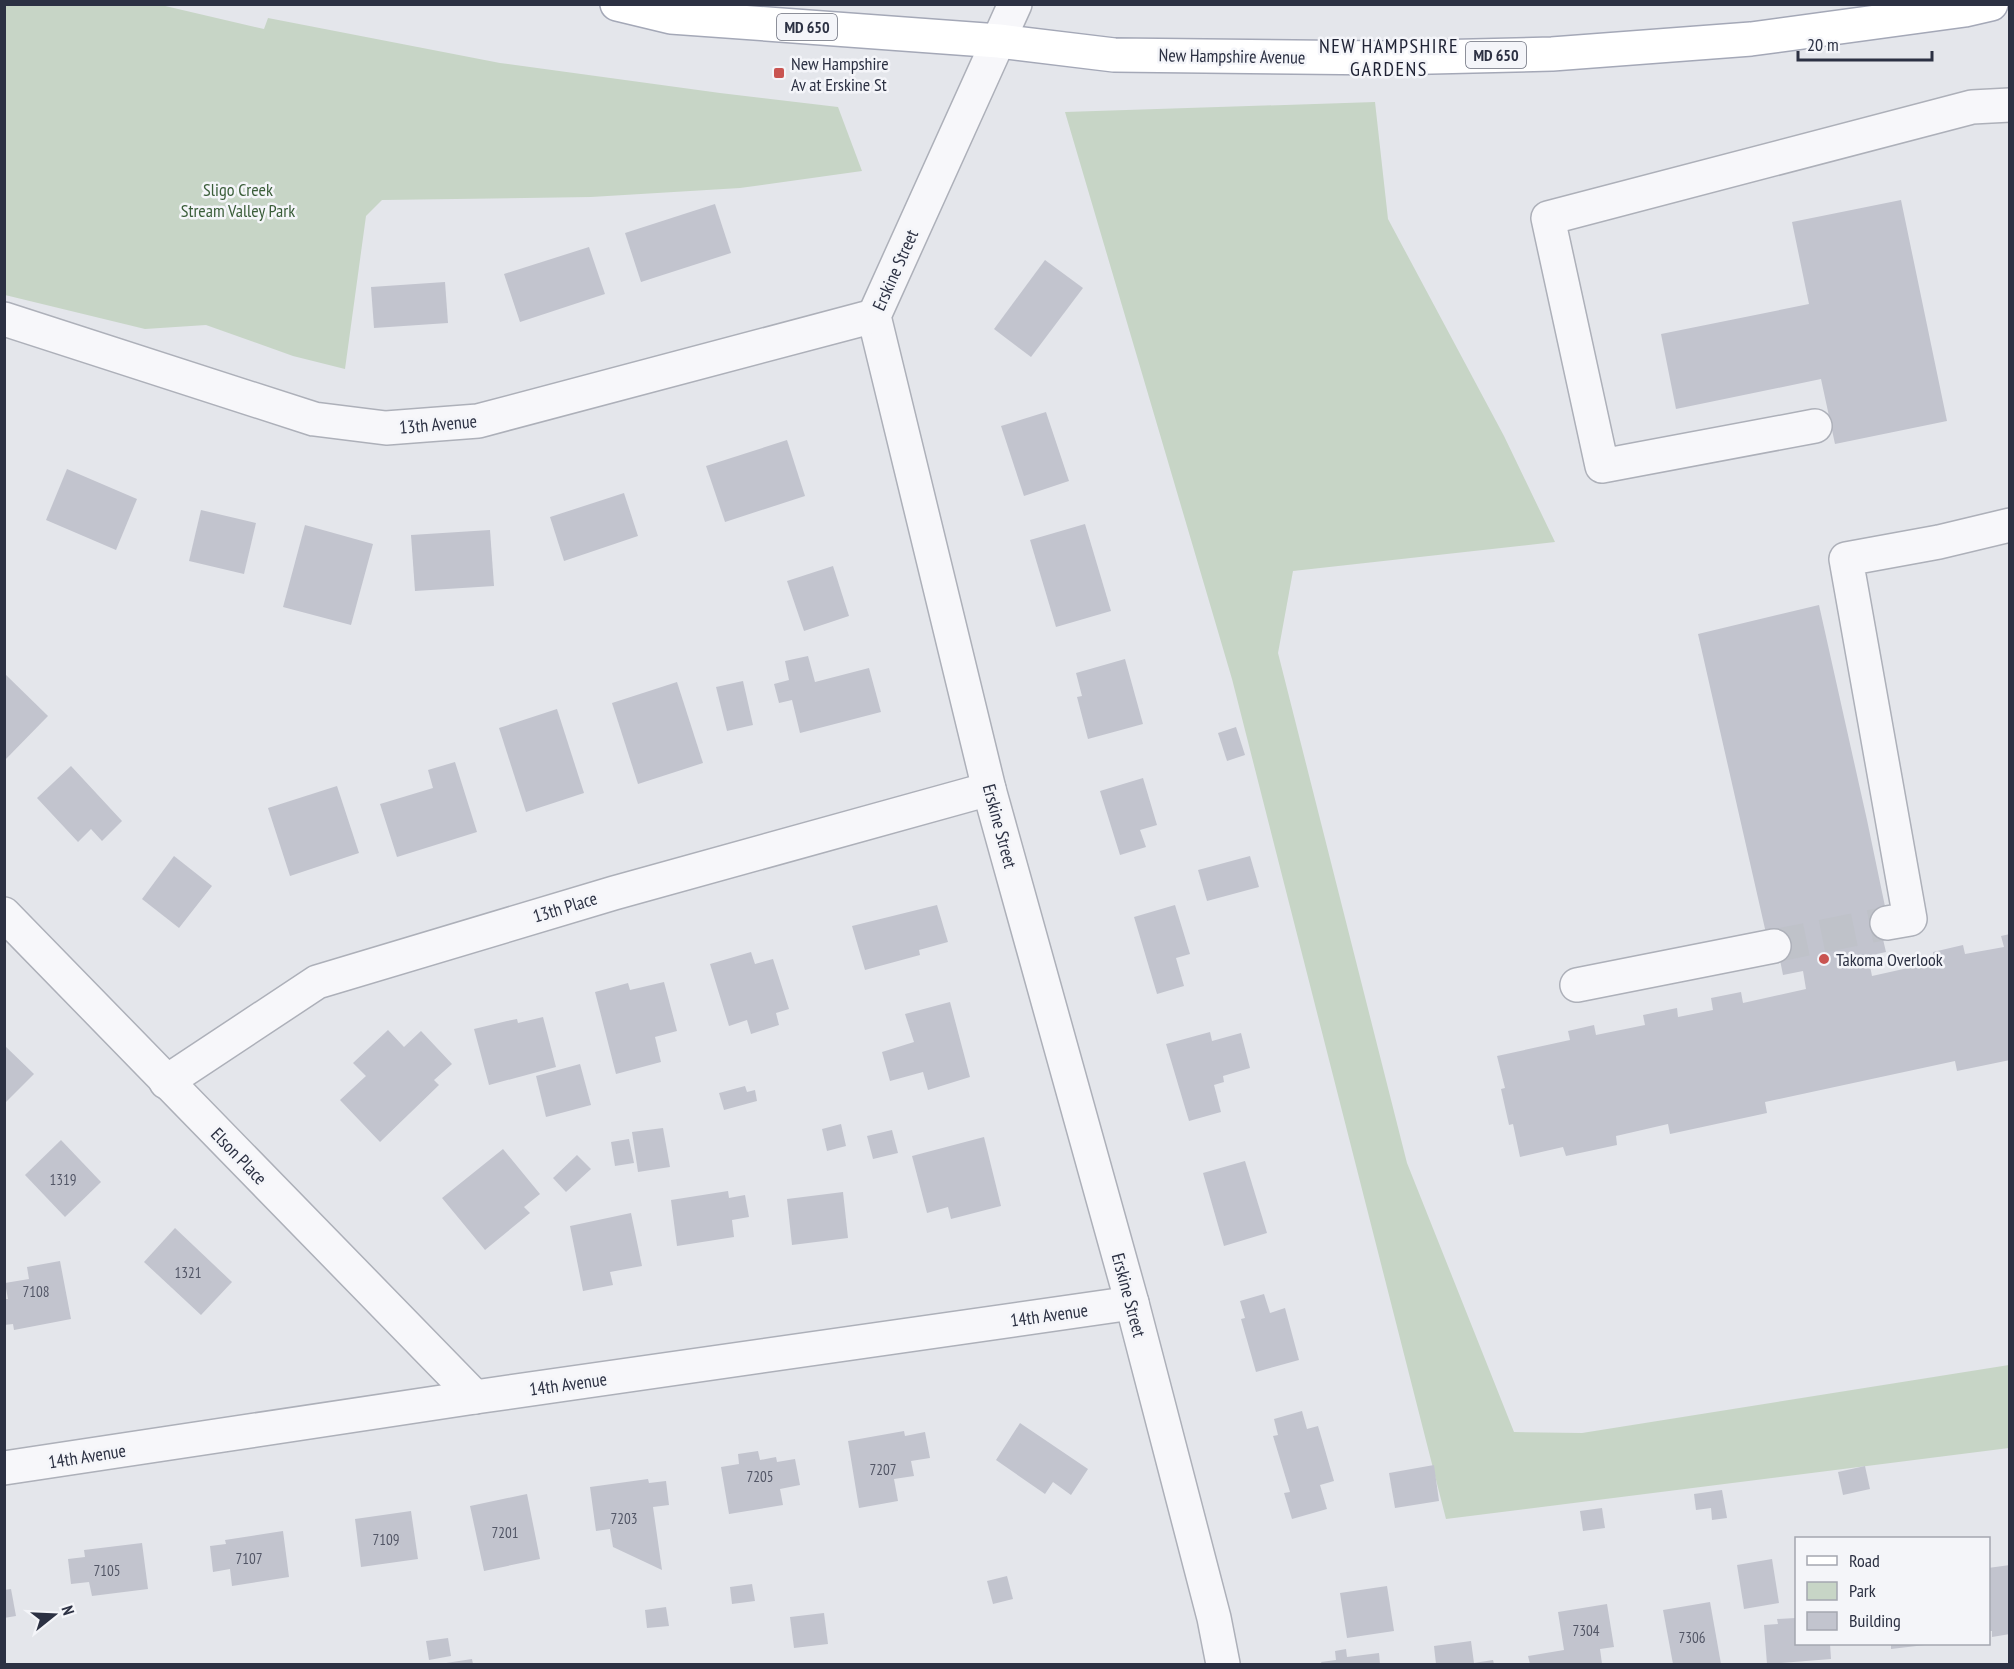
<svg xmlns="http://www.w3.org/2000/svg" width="2014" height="1669" font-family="'PT Sans Narrow',sans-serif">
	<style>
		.green { fill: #c7d5c6 }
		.building { fill: #c2c4ce }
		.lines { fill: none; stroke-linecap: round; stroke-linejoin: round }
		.minor-tunnel { stroke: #bfc2c9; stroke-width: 33; stroke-dasharray: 33 16; stroke-linecap: butt }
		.minor-casing { stroke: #adb0b9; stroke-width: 36 }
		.major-casing { stroke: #a4a8b7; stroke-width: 36 }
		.minor { stroke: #f7f7fa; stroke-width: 33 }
		.major { stroke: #fff; stroke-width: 33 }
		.poi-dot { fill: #c95451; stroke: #f4f5f9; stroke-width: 2 }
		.labels { text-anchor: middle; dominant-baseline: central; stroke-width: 5; stroke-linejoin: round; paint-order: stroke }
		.number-label { font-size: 15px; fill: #525666 }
		.shield { fill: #f4f5f9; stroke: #686c7a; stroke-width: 1.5 }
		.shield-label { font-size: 16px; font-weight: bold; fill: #2c3143 }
		.street-label { font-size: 18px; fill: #2c3143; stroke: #f4f5f9 }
		.poi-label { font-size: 18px; fill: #2c3143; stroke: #f4f5f9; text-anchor: start }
		.park-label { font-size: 18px; fill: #3b5e3a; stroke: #f4f5f9 }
		.neighbourhood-label { font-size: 20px; letter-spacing: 1.5px; fill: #1e2234; stroke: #f4f5f9 }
	</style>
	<rect width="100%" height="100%" fill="#e4e6eb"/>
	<!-- green -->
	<g class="green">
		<path d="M 5,4 L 161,5 L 264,29 L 268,18 L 500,63 L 720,93 L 838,107 L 862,171 L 740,188 L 591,197 L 382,200 L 366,216 L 345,369 L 293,356 L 206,325 L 145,329 L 5,295 Z"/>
		<path d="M 1375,102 L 1388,219 L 1504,436 L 1555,542 L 1293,571 L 1278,653 L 1407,1163 L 1514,1432 L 1582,1433 L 2009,1365 L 2009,1448 L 1446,1519 L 1232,679 L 1065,112 Z"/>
	</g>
	<!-- building -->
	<g class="building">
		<path d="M 1901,200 L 1947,421 L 1835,444 L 1821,379 L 1676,409 L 1661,334 L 1809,304 L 1792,222 Z"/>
		<path d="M 715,204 L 731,253 L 641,282 L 625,233 Z"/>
		<path d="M 589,247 L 605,294 L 520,322 L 504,274 Z"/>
		<path d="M 1045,260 L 1083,288 L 1031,357 L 994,329 Z"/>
		<path d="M 445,282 L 448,323 L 374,328 L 371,287 Z"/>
		<path d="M 1046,412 L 1069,481 L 1024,496 L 1001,426 Z"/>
		<path d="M 787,440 L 805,496 L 725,522 L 706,466 Z"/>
		<path d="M 67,469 L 137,499 L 116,550 L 46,520 Z"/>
		<path d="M 624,493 L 638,536 L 564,561 L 550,517 Z"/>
		<path d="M 201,510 L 256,523 L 244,574 L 189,561 Z"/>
		<path d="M 1085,524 L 1111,611 L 1056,627 L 1030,540 Z"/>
		<path d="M 305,525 L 373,544 L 351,625 L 283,607 Z"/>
		<path d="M 490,530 L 494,586 L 415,591 L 411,535 Z"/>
		<path d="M 833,566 L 849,616 L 804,631 L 787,581 Z"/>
		<path d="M 1819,605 L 1867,820 L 1887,916 L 1878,918 L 1886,952 L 1868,956 L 1872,976 L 1935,962 L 1933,952 L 1963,945 L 1965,954 L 2004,947 L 2001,936 L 2010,934 L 2010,1060 L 1957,1071 L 1955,1061 L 1765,1102 L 1767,1113 L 1670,1134 L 1668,1124 L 1616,1136 L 1617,1145 L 1566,1156 L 1563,1147 L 1520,1157 L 1513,1124 L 1509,1125 L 1501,1089 L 1505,1088 L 1497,1056 L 1570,1040 L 1568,1031 L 1594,1025 L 1596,1035 L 1645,1025 L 1643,1015 L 1677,1008 L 1678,1017 L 1713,1010 L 1711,998 L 1741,992 L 1743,1003 L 1806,989 L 1803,971 L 1783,975 L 1776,940 L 1768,942 L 1698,634 Z"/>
		<path d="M 808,656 L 815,682 L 869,668 L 881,712 L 800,733 L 792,700 L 779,703 L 774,684 L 789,680 L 785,661 Z"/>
		<path d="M 1125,659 L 1143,724 L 1088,739 L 1077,697 L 1082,696 L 1076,673 Z"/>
		<path d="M 4,673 L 48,716 L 4,761 Z"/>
		<path d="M 743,681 L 753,725 L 727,731 L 716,687 Z"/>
		<path d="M 677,682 L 703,763 L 638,784 L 612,703 Z"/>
		<path d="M 557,709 L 584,793 L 526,812 L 499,728 Z"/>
		<path d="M 1236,727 L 1245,755 L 1227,761 L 1218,733 Z"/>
		<path d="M 455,762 L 477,832 L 397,857 L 380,804 L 433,788 L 428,770 Z"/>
		<path d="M 71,766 L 122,821 L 102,841 L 91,829 L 78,842 L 37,798 Z"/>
		<path d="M 1143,778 L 1157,825 L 1140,830 L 1146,847 L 1120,855 L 1100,791 Z"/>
		<path d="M 337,786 L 359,853 L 290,876 L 268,808 Z"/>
		<path d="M 174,856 L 212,886 L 179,928 L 142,899 Z"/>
		<path d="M 1250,856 L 1259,887 L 1207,901 L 1198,870 Z"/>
		<path d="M 937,905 L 948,942 L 919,950 L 920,955 L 865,970 L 852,926 Z"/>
		<path d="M 1175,905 L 1190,954 L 1176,958 L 1184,986 L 1157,994 L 1134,917 Z"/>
		<path d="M 751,952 L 755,964 L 773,959 L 789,1009 L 776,1013 L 779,1025 L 751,1034 L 747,1020 L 729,1026 L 710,964 Z"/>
		<path d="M 664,982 L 677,1031 L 655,1037 L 661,1062 L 616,1074 L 595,992 L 628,983 L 630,990 Z"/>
		<path d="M 950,1002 L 970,1077 L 928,1090 L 923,1072 L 890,1081 L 882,1052 L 914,1042 L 905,1014 Z"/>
		<path d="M 543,1017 L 556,1067 L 489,1085 L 474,1029 L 507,1021 L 517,1019 L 518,1023 Z"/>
		<path d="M 388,1030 L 404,1047 L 421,1031 L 452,1064 L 434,1080 L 439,1085 L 380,1142 L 340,1100 L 366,1076 L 353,1063 Z"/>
		<path d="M 1210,1032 L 1212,1041 L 1241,1033 L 1250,1068 L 1223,1076 L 1224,1082 L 1214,1085 L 1221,1112 L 1189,1121 L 1166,1044 Z"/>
		<path d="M 4,1045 L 34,1074 L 4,1104 Z"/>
		<path d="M 580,1064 L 591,1105 L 546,1117 L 536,1076 Z"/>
		<path d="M 745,1086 L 747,1092 L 755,1090 L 757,1101 L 724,1110 L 719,1093 Z"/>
		<path d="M 841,1124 L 846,1146 L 827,1151 L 822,1129 Z"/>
		<path d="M 663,1128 L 670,1167 L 638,1172 L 632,1132 Z"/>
		<path d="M 892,1130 L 898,1153 L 873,1159 L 867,1136 Z"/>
		<path d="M 984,1137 L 1001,1206 L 951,1219 L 948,1207 L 927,1213 L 912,1156 Z"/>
		<path d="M 629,1139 L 634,1163 L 615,1166 L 611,1142 Z"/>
		<path d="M 61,1140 L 101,1182 L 65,1217 L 25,1175 Z"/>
		<path d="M 503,1149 L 540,1194 L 524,1207 L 530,1213 L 485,1250 L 442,1198 Z"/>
		<path d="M 577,1155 L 591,1169 L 566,1192 L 553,1178 Z"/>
		<path d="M 1245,1161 L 1267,1233 L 1224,1246 L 1203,1173 Z"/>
		<path d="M 728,1191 L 729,1198 L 745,1195 L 749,1217 L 732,1220 L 734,1237 L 677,1246 L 671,1200 Z"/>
		<path d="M 843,1192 L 848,1238 L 792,1245 L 787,1199 Z"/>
		<path d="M 631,1213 L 642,1266 L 610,1272 L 613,1285 L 583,1291 L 570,1226 Z"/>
		<path d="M 175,1228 L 232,1282 L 201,1315 L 144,1262 Z"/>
		<path d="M 60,1261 L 71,1319 L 14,1330 L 13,1324 L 4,1325 L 4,1299 L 8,1299 L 5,1283 L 29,1279 L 27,1267 Z"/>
		<path d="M 1264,1294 L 1270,1313 L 1285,1308 L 1299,1360 L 1256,1372 L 1241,1319 L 1245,1318 L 1240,1301 Z"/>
		<path d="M 1302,1411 L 1307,1429 L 1318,1426 L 1334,1481 L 1320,1485 L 1327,1509 L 1292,1519 L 1284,1493 L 1290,1492 L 1273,1436 L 1278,1435 L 1274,1419 Z"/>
		<path d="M 1020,1423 L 1088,1469 L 1071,1495 L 1053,1482 L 1045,1494 L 996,1460 Z"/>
		<path d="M 904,1431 L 905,1436 L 925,1432 L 930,1458 L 911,1461 L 914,1476 L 894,1479 L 898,1501 L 859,1508 L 848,1441 Z"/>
		<path d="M 758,1451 L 760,1460 L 776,1457 L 777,1462 L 795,1459 L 800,1485 L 780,1489 L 783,1505 L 729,1514 L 721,1467 L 739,1464 L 738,1454 Z"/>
		<path d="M 1434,1465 L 1439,1501 L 1395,1508 L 1389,1473 Z"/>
		<path d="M 1865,1466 L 1870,1489 L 1843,1495 L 1838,1472 Z"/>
		<path d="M 648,1479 L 649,1483 L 666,1481 L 669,1505 L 653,1507 L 662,1570 L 613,1547 L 610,1529 L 596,1531 L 590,1487 Z"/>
		<path d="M 1722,1490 L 1727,1518 L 1712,1520 L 1711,1508 L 1696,1510 L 1694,1494 Z"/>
		<path d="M 527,1494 L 540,1559 L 484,1571 L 470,1506 Z"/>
		<path d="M 1602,1508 L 1605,1528 L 1583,1531 L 1580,1511 Z"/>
		<path d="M 411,1511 L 418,1559 L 361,1567 L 355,1519 Z"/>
		<path d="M 283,1531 L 289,1577 L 232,1586 L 230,1569 L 213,1572 L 210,1546 L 226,1544 L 225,1540 Z"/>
		<path d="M 142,1543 L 148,1589 L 92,1596 L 89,1582 L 71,1584 L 68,1559 L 85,1557 L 84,1550 Z"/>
		<path d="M 1772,1559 L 1779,1603 L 1744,1609 L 1737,1565 Z"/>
		<path d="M 2010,1565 L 2010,1634 L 1992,1637 L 1992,1631 L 1988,1631 L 1988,1568 Z"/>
		<path d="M 1007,1576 L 1013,1599 L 993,1604 L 987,1581 Z"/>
		<path d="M 752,1584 L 755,1601 L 732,1604 L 730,1587 Z"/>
		<path d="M 1387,1586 L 1394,1631 L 1347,1638 L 1340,1593 Z"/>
		<path d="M 11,1589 L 16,1616 L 4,1618 L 4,1590 Z"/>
		<path d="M 1710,1602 L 1721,1664 L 1673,1664 L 1663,1610 Z"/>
		<path d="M 1607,1604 L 1614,1647 L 1600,1649 L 1602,1664 L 1530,1664 L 1528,1656 L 1564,1650 L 1558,1612 Z"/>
		<path d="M 666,1607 L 669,1626 L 647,1628 L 645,1610 Z"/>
		<path d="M 824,1613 L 828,1644 L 794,1648 L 790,1617 Z"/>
		<path d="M 1796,1618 L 1796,1644 L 1830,1644 L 1831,1659 L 1767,1664 L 1764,1625 L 1778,1624 L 1777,1619 Z"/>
		<path d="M 448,1638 L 451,1656 L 429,1660 L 426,1641 Z"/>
		<path d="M 1471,1641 L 1474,1663 L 1493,1660 L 1494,1664 L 1436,1664 L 1434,1646 Z"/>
		<path d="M 1891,1644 L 1925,1644 L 1925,1645 L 1891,1649 Z"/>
		<path d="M 1346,1649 L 1347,1657 L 1379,1653 L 1380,1664 L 1322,1664 L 1321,1662 L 1336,1660 L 1335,1651 Z"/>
		<path d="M 472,1659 L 473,1664 L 446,1664 L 446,1663 Z"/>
	</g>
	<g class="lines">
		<!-- minor-tunnel -->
		<path class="minor-tunnel" d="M 1774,946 L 1887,923"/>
		<defs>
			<g id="minor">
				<path d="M 1015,4 L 874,316 L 989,789 L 1132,1303 L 1214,1618 L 1223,1664"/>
				<path d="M 4,319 L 314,419 L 386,428 L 478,421 L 874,316"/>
				<path d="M 1815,426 L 1602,466 L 1548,218 L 1972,107 L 2010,105"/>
				<path d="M 4,914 L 475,1397"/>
				<path d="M 1887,923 L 1910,919 L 1846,559 L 1939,542 L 2010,525"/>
				<path d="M 1577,985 L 1774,946"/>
				<path d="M 166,1082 L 317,982 L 614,893 L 989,789"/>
				<path d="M 4,1468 L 475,1397 L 1132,1303"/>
			</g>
			<path id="major" d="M 617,4 L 671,17 L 999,41 L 1114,55 L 1389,58 L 1552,54 L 1751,39 L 1965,10 L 1991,4"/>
		</defs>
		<!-- minor casing -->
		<use href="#minor" class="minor-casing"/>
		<!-- major casing -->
		<use href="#major" class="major-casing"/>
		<!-- minor -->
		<use href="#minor" class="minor"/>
		<!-- major -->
		<use href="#major" class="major"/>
	</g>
	<!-- markers -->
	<g class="poi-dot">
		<rect x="773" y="67" width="12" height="12" rx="3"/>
		<circle cx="1824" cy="959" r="6"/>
	</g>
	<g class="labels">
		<!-- number labels -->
		<g class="number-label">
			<text x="63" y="1179">1319</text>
			<text x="188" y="1272">1321</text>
			<text x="36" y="1291">7108</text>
			<text x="883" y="1469">7207</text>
			<text x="760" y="1476">7205</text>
			<text x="624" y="1518">7203</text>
			<text x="505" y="1532">7201</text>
			<text x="386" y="1539">7109</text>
			<text x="249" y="1558">7107</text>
			<text x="107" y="1570">7105</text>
			<text x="1586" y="1630">7304</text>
			<text x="1692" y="1637">7306</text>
		</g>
		<!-- shield labels -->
		<g class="shield">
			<rect x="777" y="14" width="60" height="26" rx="4.5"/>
			<rect x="1466" y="42" width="60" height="26" rx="4.5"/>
		</g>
		<g class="shield-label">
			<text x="807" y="27">MD 650</text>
			<text x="1496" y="55">MD 650</text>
		</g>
		<!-- street labels -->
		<g class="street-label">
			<text transform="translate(1232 56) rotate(1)">New Hampshire Avenue</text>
			<text transform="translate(895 270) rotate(-66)">Erskine Street</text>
			<text transform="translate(438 424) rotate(-5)">13th Avenue</text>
			<text transform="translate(1000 826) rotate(75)">Erskine Street</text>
			<text transform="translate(565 907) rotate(-17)">13th Place</text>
			<text transform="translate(239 1156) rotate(46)">Elson Place</text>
			<text transform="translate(1129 1295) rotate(75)">Erskine Street</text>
			<text transform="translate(1049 1315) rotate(-8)">14th Avenue</text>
			<text transform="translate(568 1384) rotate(-8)">14th Avenue</text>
			<text transform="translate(87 1456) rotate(-9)">14th Avenue</text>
		</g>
		<!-- poi labels -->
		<g class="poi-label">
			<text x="791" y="63">New Hampshire<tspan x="791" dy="21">Av at Erskine St</tspan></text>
			<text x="1836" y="959">Takoma Overlook</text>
		</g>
		<!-- park labels -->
		<g class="park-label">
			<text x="238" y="189">Sligo Creek<tspan x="238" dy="21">Stream Valley Park</tspan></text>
		</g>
		<!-- neighbourhood labels -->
		<g class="neighbourhood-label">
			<text x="1389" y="46">NEW HAMPSHIRE<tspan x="1389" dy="23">GARDENS</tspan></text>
		</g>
	</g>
	<!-- border -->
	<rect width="2014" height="1669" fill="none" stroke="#2c3143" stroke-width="12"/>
	<!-- legend -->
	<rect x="1795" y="1537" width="195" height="108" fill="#f4f5f9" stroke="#a4a7b0" stroke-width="1.5"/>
	<rect x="1807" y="1556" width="30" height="9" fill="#ffffff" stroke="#a4a7b0" stroke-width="1.5"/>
	<text x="1849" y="1567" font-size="18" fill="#2c3143">Road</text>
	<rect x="1807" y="1582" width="30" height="18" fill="#c7d5c6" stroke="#a4a7b0" stroke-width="1.5"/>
	<text x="1849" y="1597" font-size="18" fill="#2c3143">Park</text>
	<rect x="1807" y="1612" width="30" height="18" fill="#c2c4ce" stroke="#a4a7b0" stroke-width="1.5"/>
	<text x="1849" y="1627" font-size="18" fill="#2c3143">Building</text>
	<!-- north arrow -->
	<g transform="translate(54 1615) rotate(72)" stroke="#f4f5f9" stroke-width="4.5" paint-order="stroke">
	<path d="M0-4.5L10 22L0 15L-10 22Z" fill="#2c3143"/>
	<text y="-9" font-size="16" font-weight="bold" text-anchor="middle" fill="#2c3143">N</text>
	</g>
	<!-- scale -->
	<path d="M1798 51v9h134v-9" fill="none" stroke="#2c3143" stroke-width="3"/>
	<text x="1807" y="51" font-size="18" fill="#2c3143" stroke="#f4f5f9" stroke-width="4.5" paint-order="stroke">20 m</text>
</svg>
